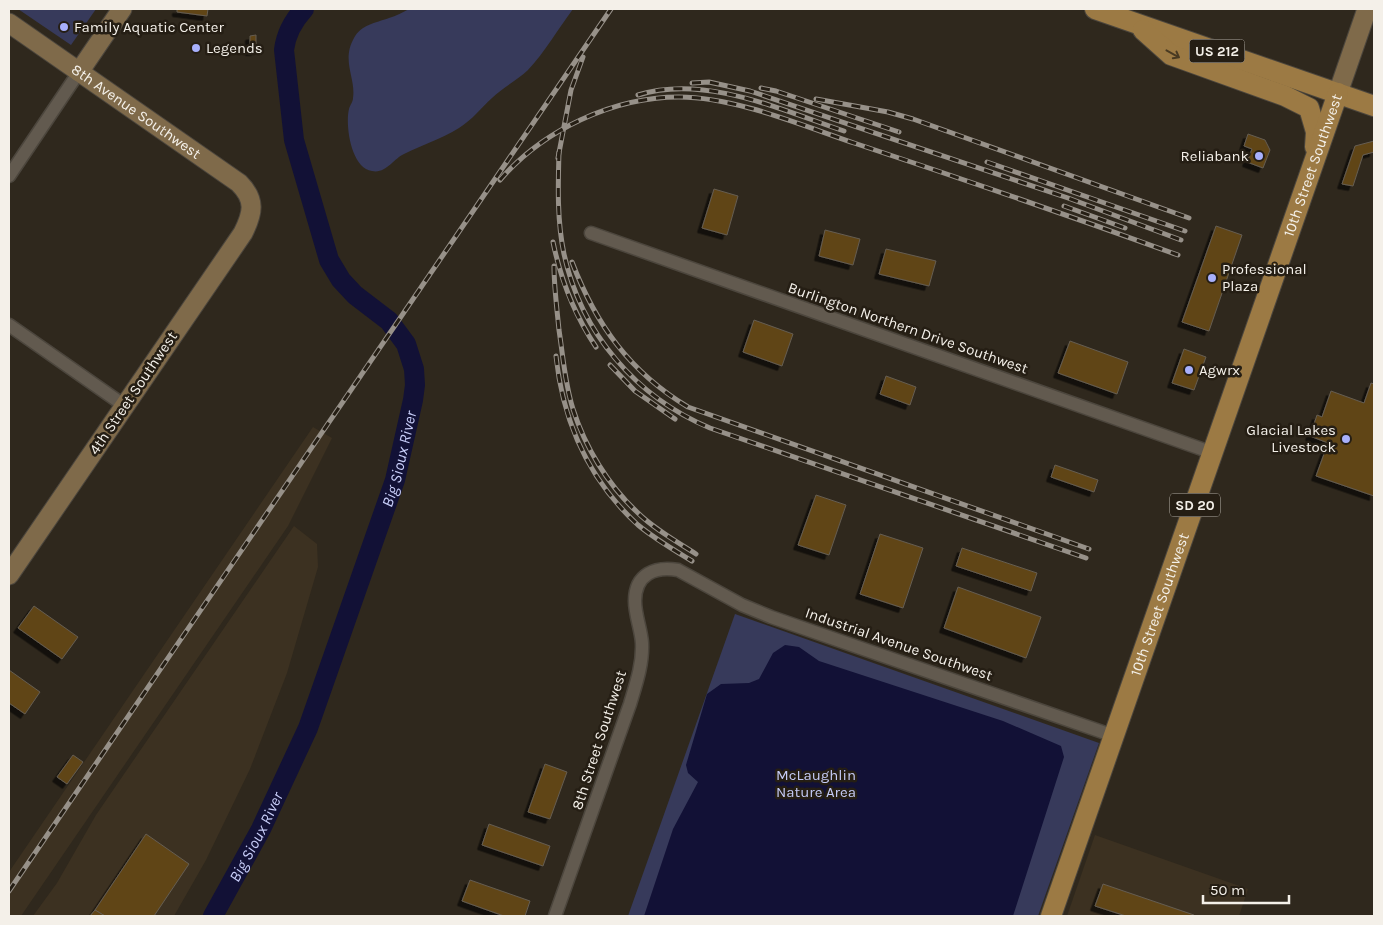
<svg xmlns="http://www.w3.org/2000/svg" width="1383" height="925" font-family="Karla,sans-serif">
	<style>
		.built { fill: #3c3121 }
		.green { fill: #373a5b }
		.water { fill: #121136 }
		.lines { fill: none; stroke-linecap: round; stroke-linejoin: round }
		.river { stroke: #121136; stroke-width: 20 }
		.building { fill: #604519; stroke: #655d51; filter: url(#shadow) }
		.street-casing { stroke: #4c463d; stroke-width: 15 }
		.secondary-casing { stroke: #4c463d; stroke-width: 21 }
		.primary-casing { stroke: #4c463d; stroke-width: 22 }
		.street { stroke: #625a4f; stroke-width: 12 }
		.secondary { stroke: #7f6a4a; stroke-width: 19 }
		.primary { stroke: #9c7a44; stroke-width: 20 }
		.rail-casing { stroke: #979189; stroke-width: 5 }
		.rail { stroke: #251e14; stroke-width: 3; stroke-dasharray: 9; stroke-linecap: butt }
		.oneway { stroke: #493a22 }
		.poi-dot { fill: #a8b0fc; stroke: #251e14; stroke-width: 2 }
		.labels { text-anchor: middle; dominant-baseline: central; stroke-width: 5; stroke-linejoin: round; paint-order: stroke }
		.shield { fill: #251e14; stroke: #b6b1a9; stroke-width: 1 }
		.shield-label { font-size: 14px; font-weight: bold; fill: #f4f0e9 }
		.poi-label { font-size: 15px; fill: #f4f0e9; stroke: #251e14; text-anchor: start }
		.street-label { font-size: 15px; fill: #f4f0e9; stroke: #251e14 }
		.park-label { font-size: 15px; fill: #c5cbf6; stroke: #251e14 }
		.water-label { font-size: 16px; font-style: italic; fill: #c8cef9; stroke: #251e14 }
	</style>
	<defs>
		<filter id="shadow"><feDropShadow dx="-4.5" dy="4.5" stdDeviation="0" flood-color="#0009"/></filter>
	</defs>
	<rect width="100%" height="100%" fill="#2f281d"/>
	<!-- built -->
	<g class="built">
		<path d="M 313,427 L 332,438 L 288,526 L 21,916 L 9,916 L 9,872 Z"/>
		<path d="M 294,526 L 317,544 L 318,567 L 287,673 L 250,769 L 206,860 L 174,916 L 33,916 L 57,883 L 96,815 Z"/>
		<path d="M 1095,835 L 1248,889 L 1239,916 L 1067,916 Z"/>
	</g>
	<!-- green -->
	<g class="green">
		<path d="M 18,9 L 96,9 L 71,45 Z"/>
		<path d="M 409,9 L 573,9 C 558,29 545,52 528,70 C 518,80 503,87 492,98 C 481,108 472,120 459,128 C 441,139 422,145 404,154 C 393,159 386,174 372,171 C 351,168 345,125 349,109 C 350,105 353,102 353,98 C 356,78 341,61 354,38 C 361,25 375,23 389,18 C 396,16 403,12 409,9 Z"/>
		<path d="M 735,614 L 1099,743 L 1038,916 L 628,916 Z"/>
	</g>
	<!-- water -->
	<path class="water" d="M 785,645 L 799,647 L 819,661 L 1003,721 L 1061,746 L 1064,757 L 1013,916 L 644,916 L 673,829 L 698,782 L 688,773 L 686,765 L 707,694 L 721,684 L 749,683 L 759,679 L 773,653 Z"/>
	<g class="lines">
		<!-- river -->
		<path class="river" id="s1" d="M 213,916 L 261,829 L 308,728 L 395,480 L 413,400 L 415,385 L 414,369 L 406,344 L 389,321 L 355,295 L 341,280 L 329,260 L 294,140 L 284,50 C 286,33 293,21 304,9"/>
	</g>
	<!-- building -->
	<g class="building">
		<path d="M 177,9 L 208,9 L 207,16 L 177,12 Z"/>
		<path d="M 256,35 L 256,51 L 250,51 L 250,36 Z"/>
		<path d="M 1248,134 L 1265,140 L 1270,150 L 1263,168 L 1247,162 L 1252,149 L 1244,146 Z"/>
		<path d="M 1374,141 L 1374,152 L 1363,155 L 1353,186 L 1342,184 L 1355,146 Z"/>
		<path d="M 714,189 L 738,196 L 727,235 L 702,228 Z"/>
		<path d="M 1216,226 L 1242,235 L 1209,331 L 1182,322 Z"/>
		<path d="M 825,230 L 860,239 L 853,265 L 819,256 Z"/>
		<path d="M 886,249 L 936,261 L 929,286 L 879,274 Z"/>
		<path d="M 754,320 L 793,334 L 782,366 L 743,352 Z"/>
		<path d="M 1070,341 L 1128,362 L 1117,394 L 1058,373 Z"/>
		<path d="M 1184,349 L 1206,357 L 1194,390 L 1172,383 Z"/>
		<path d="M 886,376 L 916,387 L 910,405 L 880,394 Z"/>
		<path d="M 1371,383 L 1374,384 L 1374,496 L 1316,476 L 1328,443 L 1310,436 L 1317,415 L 1322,417 L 1331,391 L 1364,403 Z"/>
		<path d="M 1055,465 L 1098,480 L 1094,492 L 1051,477 Z"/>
		<path d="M 816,495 L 846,505 L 829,555 L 798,545 Z"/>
		<path d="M 880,534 L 923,548 L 903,608 L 860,594 Z"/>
		<path d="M 962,548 L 1037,573 L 1031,591 L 956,566 Z"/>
		<path d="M 958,587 L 1041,617 L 1026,658 L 944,628 Z"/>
		<path d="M 34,606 L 78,637 L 62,659 L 18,628 Z"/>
		<path d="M 9,670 L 40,692 L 25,714 L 9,703 Z"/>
		<path d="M 73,755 L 83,762 L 67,784 L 57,777 Z"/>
		<path d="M 545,764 L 567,772 L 550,819 L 528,812 Z"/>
		<path d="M 489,824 L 550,846 L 543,866 L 482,845 Z"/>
		<path d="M 146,834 L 189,864 L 154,916 L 105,916 L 95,910 Z"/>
		<path d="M 470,880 L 530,901 L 525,916 L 504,916 L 462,901 Z"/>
		<path d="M 1103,884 L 1194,915 L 1194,916 L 1126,916 L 1095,906 Z"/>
		<path d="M 95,910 L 105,916 L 90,916 Z"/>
	</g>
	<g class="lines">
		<defs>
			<g id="street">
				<path d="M 9,176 L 79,72"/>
				<path d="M 591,233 L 1213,453"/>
				<path d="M 9,325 L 125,406"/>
				<path d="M 555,916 L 630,704 C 636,684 643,664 642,643 C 641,629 635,615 635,601 C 635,574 655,566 678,570 L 742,605 L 771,617 L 1114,736"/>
			</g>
			<g id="secondary">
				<path id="s2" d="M 9,23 L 239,183 C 256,200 253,213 243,233 L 9,575"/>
				<path d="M 79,72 L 122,9"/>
				<path d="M 1338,93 L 1367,9"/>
			</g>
			<g id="primary">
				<path d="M 1095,9 L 1374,106"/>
				<path d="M 1143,30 L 1171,55 L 1285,96 L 1309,108 L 1316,132 L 1315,147"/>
				<path id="s3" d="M 1051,916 L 1338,93"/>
			</g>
		</defs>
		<!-- street casing -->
		<use href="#street" class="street-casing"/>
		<!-- secondary casing -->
		<use href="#secondary" class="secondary-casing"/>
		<!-- primary casing -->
		<use href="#primary" class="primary-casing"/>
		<!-- street -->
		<use href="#street" class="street"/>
		<!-- secondary -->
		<use href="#secondary" class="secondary"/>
		<!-- primary -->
		<use href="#primary" class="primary"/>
		<defs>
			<g id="rail">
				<path d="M 692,83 L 709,82 L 750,91 L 1068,198 L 1181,240"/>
				<path d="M 761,88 L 776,91 L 899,132"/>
				<path d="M 638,95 C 705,74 781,110 844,131"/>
				<path d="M 816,99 L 888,112 L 913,119 L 1189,218"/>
				<path d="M 559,152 C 558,186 557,221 564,254 C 581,333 636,397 710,428 L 1086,558"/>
				<path d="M 558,158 L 571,90 L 583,57"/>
				<path d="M 987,162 L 1185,231"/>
				<path d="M 500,180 C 543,130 613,97 679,97 C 735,97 801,125 854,143 C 963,179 1070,216 1178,255"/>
				<path d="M 1064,206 L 1125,228"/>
				<path d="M 553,242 C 561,281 574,314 596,347"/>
				<path d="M 572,262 C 596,325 630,372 688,407 L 1089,549"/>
				<path d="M 554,266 C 554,287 557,309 559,330 C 563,356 565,384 573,409 C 585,447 608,485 637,512 C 654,529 676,541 696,554"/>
				<path d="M 556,356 C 563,422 589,480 638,525 C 655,539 674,550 692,561"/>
				<path d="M 610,365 L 635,391 L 675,419"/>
				<path d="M 9,891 L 611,9"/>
			</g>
		</defs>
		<!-- rail casing -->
		<use href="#rail" class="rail-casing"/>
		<!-- rail -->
		<use href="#rail" class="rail"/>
	</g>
	<!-- one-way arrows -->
	<defs><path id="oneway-shaft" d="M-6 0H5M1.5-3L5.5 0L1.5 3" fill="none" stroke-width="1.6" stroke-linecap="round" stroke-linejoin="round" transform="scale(1.25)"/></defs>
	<use class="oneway" href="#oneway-shaft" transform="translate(1173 54) rotate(29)"/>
	<!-- markers -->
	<g class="poi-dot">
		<circle cx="64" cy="27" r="5"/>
		<circle cx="196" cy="48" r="5"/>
		<circle cx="1259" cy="156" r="5"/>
		<circle cx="1212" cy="278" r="5"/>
		<circle cx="1189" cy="370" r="5"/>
		<circle cx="1346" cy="439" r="5"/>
	</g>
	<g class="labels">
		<!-- shield labels -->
		<g class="shield">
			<rect x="1189.5" y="39.5" width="55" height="23" rx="4"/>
			<rect x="1170" y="493.5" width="50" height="23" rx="4"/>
		</g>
		<g class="shield-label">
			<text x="1217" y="51">US 212</text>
			<text x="1195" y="505">SD 20</text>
		</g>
		<!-- poi labels -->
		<g class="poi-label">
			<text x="74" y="27">Family Aquatic Center</text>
			<text x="206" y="48">Legends</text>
			<text x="1249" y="156" text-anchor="end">Reliabank</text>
			<text x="1222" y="269">Professional<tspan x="1222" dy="17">Plaza</tspan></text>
			<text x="1199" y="370">Agwrx</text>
			<text x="1336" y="430" text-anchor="end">Glacial Lakes<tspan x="1336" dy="17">Livestock</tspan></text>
		</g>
		<!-- street labels -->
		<g class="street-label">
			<text stroke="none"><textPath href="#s2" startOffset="155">8th Avenue Southwest</textPath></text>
			<text stroke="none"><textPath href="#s3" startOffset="795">10th Street Southwest</textPath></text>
			<text transform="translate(908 328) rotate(19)">Burlington Northern Drive Southwest</text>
			<text transform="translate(133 393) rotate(-56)">4th Street Southwest</text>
			<text stroke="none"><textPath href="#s3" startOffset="330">10th Street Southwest</textPath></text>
			<text transform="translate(899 644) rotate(19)">Industrial Avenue Southwest</text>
			<text transform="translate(599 740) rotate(-72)">8th Street Southwest</text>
		</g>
		<!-- park labels -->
		<g class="park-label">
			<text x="816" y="775">McLaughlin<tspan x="816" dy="17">Nature Area</tspan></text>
		</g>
		<!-- water labels -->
		<g class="water-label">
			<text stroke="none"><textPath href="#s1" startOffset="495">Big Sioux River</textPath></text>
			<text stroke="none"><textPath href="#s1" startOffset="90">Big Sioux River</textPath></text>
		</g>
	</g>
	<!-- border -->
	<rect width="1383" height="925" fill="none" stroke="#f4f0e9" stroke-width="20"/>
	<!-- scale -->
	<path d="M1203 895v8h86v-8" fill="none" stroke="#f4f0e9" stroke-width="2.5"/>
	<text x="1210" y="895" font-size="15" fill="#f4f0e9" stroke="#251e14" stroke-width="4" paint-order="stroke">50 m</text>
</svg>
